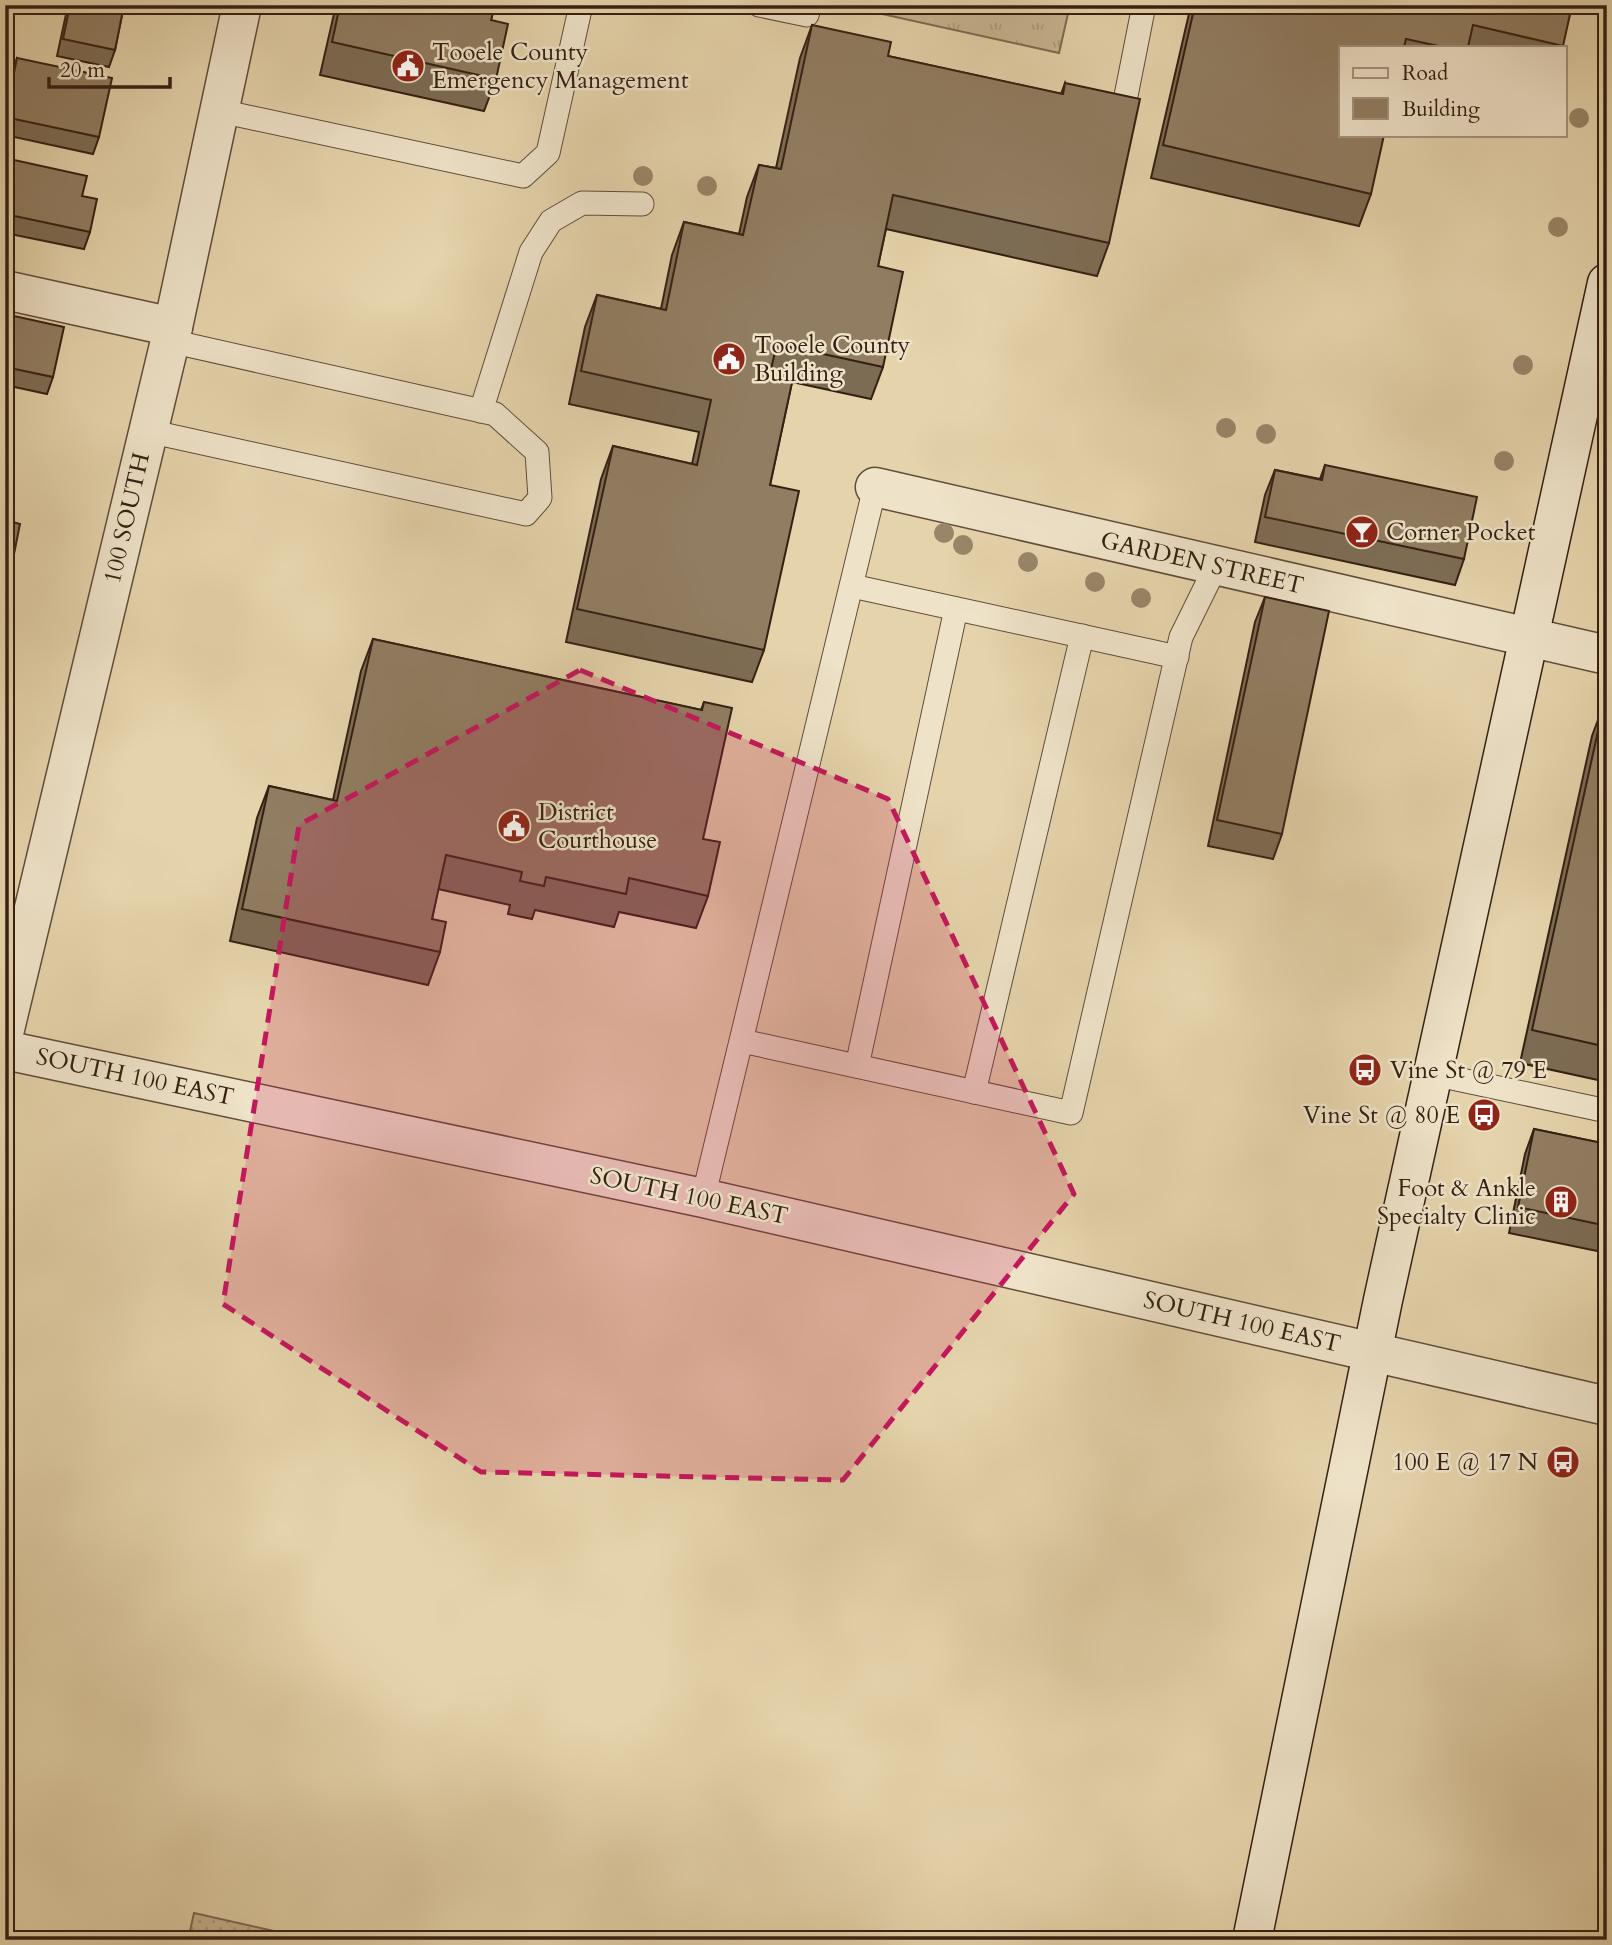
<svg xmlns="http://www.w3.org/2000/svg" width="1612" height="1945" font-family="Cardo,serif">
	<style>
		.grass { fill: url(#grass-tufts); stroke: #7e6a52; stroke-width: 2 }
		.park { fill: url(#park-dots); stroke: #7e6a52; stroke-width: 2 }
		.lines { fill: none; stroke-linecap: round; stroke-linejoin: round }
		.lane-casing { stroke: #614d39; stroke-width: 25 }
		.street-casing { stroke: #614d39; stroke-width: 41 }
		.secondary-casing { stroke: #352013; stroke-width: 41 }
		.lane { stroke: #eee2c8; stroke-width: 23 }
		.street { stroke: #eee2c8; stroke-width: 38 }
		.secondary { stroke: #eee2c8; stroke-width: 38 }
		.tree { fill: #998568 }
		.wall { fill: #7d6c54; stroke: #352013; stroke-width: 2 }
		.building { fill: #917d62; stroke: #352013; stroke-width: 2 }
		.marked { fill: #c2185b; fill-opacity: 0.2; stroke: #c2185b; stroke-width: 5; stroke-dasharray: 14 9; stroke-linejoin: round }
		.labels { text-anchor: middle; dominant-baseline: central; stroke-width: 5; stroke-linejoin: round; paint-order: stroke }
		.poi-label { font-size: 24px; fill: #352013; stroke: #eee2c8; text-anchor: start }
		.street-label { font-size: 24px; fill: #352013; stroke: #eee2c8 }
	</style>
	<defs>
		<pattern id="grass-tufts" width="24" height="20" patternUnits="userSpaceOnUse" patternTransform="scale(1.75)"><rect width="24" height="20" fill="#c7b591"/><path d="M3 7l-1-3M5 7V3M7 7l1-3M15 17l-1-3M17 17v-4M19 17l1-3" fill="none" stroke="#ac9b7c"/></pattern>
		<pattern id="park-dots" width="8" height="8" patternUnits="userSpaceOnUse" patternTransform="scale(1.75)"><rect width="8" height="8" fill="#c7b591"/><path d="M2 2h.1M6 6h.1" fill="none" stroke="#ac9b7c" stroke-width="1.8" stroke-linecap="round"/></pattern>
	</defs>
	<rect width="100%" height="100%" fill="#e5d3ab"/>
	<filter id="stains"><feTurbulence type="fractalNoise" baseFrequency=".00286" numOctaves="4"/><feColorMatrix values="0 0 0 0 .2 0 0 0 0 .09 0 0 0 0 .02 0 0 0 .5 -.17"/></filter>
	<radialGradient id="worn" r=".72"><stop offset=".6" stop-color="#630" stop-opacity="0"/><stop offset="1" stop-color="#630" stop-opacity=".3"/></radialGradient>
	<!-- grass -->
	<path class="grass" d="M 883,5 L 1070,5 L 1059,53 L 882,14 Z"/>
	<!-- park -->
	<path class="park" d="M 194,1913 L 314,1940 L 188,1940 Z"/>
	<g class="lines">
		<defs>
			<g id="lane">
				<path d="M 759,5 L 807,15 L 810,5"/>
				<path d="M 1124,106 L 1144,5"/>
				<path d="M 220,111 L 523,176 L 548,153 L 581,5"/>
				<path d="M 481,411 L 531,252 L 551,221 L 582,203 L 642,204"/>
				<path d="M 148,431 L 526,514 L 540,498 L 537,452 L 495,414 L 170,341"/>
				<path d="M 852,586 L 1177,657"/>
				<path d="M 742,1041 L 1071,1113 L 1181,637 L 1216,566"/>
				<path d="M 857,1066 L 956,609"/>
				<path d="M 1433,1074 L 1607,1111"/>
				<path d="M 974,1092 L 1082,636"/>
				<path d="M 703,1198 L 875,487"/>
			</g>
			<g id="street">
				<path d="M 5,290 L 173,327"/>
				<path d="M 875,487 L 1607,655"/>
				<path d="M 5,1029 L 170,341 L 242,5"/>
				<path d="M 5,1050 L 703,1198 L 1607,1406"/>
			</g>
			<path id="secondary" d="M 1252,1940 L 1383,1300 L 1607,283"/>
		</defs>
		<!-- lane casing -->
		<use href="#lane" class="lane-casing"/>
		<!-- street casing -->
		<use href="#street" class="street-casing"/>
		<!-- secondary casing -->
		<use href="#secondary" class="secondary-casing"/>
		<!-- lane -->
		<use href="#lane" class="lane"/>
		<!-- street -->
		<use href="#street" class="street"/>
		<!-- secondary -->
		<use href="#secondary" class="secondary"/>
	</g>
	<!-- trees -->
	<g class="tree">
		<circle cx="1579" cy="118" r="10"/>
		<circle cx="643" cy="176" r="10"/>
		<circle cx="707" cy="186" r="10"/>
		<circle cx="1558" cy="227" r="10"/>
		<circle cx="1523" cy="365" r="10"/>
		<circle cx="1226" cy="428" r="10"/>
		<circle cx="1266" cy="434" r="10"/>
		<circle cx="1504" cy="461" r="10"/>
		<circle cx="944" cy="533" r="10"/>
		<circle cx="963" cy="545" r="10"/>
		<circle cx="1028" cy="562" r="10"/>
		<circle cx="1095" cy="582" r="10"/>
		<circle cx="1141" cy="598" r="10"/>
	</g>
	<!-- wall -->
	<g class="wall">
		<path d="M 68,5 L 124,5 L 115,50 L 109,67 L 57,56 Z"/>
		<path d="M 336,5 L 495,5 L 491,20 L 496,79 L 484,111 L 320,75 Z"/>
		<path d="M 1191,5 L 1572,5 L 1562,47 L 1341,47 L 1371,194 L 1359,226 L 1151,178 Z"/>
		<path d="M 812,25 L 888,56 L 1061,94 L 1065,83 L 1109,243 L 1097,276 L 886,229 L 878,266 L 883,367 L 871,399 L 792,382 L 770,485 L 764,650 L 752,682 L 566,642 L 601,479 L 613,446 L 692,464 L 699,432 L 569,404 L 585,327 L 597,295 L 661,309 L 672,255 L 684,222 L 739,234 L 747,197 L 759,165 L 776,168 L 800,58 Z"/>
		<path d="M 17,58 L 99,137 L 93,154 L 5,135 L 5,100 L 11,75 Z"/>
		<path d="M 5,158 L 82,196 L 90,232 L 84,249 L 5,233 Z"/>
		<path d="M 5,314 L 53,377 L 47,394 L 5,385 Z"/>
		<path d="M 1325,465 L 1464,559 L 1455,585 L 1255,542 L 1265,495 L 1275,470 L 1320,479 Z"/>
		<path d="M 5,520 L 9,579 L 5,588 Z"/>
		<path d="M 1265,597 L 1282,834 L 1273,859 L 1208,846 L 1255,622 Z"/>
		<path d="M 373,639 L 701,710 L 704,702 L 703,839 L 708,896 L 696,928 L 619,912 L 614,927 L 535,910 L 532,919 L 508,914 L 510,905 L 438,889 L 432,919 L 440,952 L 428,985 L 230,941 L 257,818 L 269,786 L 333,800 L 361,671 Z"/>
		<path d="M 1604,704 L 1607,704 L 1607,1082 L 1520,1063 L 1592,736 Z"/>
		<path d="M 1534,1129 L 1607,1144 L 1607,1253 L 1509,1233 L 1525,1154 Z"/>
	</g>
	<!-- building -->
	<g class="building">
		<path d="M 70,5 L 124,5 L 115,50 L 63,39 Z"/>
		<path d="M 340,5 L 495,5 L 491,20 L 508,24 L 496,79 L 332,42 Z"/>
		<path d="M 1195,5 L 1572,5 L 1563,46 L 1473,25 L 1468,47 L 1443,47 L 1406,39 L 1404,47 L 1341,47 L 1341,135 L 1384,135 L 1371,194 L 1163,145 Z"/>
		<path d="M 812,25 L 891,42 L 888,56 L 1063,94 L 1065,83 L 1140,99 L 1109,243 L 893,195 L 878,266 L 903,272 L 883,367 L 777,344 L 770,373 L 793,378 L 770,485 L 799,491 L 764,650 L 577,609 L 613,446 L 697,465 L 711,400 L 581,371 L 597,295 L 666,310 L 684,222 L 743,235 L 759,165 L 781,169 Z"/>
		<path d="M 17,58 L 112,78 L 99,137 L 5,117 Z"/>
		<path d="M 5,158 L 87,176 L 82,196 L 97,199 L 90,232 L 5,214 Z"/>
		<path d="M 5,314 L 64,327 L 53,377 L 5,367 Z"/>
		<path d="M 1325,465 L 1477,497 L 1464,559 L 1265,517 L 1275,470 L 1322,480 Z"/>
		<path d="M 5,520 L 20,524 L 9,579 L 5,578 Z"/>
		<path d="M 1265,597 L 1329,611 L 1282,834 L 1217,820 Z"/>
		<path d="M 373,639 L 702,710 L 704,702 L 732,708 L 703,839 L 720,842 L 708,896 L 629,878 L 626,894 L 546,877 L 544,886 L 520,881 L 522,872 L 446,855 L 432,919 L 446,922 L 440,952 L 242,909 L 269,786 L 337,801 Z"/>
		<path d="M 1604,704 L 1607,704 L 1607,1047 L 1532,1030 Z"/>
		<path d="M 1534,1129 L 1607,1144 L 1607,1226 L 1518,1207 Z"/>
	</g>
	<!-- marked area -->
	<path class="marked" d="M 580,670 L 888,799 L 1074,1194 L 843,1480 L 481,1472 L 223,1304 L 299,825 Z"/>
	<!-- icons -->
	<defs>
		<symbol id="civic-disc" viewBox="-11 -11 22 22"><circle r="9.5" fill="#8f2418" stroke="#eee2c8"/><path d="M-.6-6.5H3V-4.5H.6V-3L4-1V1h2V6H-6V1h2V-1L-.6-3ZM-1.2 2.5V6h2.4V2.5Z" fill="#fff"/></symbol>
		<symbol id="bar-disc" viewBox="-11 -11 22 22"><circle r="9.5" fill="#8f2418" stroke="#eee2c8"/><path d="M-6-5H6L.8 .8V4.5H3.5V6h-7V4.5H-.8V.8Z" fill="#fff"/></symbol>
		<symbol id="bus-disc" viewBox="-11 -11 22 22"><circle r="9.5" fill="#8f2418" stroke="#eee2c8"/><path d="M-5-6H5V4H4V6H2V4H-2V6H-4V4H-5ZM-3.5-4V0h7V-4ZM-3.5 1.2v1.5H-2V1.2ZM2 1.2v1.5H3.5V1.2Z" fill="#fff"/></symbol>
		<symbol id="building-disc" viewBox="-11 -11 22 22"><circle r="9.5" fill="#8f2418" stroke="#eee2c8"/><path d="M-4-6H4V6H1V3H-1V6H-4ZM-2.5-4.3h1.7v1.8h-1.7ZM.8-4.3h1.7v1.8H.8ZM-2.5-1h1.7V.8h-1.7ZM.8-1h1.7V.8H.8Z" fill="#fff"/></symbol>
	</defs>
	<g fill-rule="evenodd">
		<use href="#civic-disc" x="389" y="47" width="38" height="38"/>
		<use href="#civic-disc" x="710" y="340" width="38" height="38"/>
		<use href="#bar-disc" x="1343" y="513" width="38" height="38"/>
		<use href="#civic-disc" x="495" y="807" width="38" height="38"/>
		<use href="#bus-disc" x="1346" y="1051" width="38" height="38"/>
		<use href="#bus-disc" x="1465" y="1096" width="38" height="38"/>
		<use href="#building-disc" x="1542" y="1183" width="38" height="38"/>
		<use href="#bus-disc" x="1544" y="1443" width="38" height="38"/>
	</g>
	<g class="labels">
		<!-- poi labels -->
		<g class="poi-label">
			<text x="432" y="52">Tooele County<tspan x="432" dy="28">Emergency Management</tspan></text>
			<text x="754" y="345">Tooele County<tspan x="754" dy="28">Building</tspan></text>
			<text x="1386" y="532">Corner Pocket</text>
			<text x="538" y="812">District<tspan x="538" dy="28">Courthouse</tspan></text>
			<text x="1390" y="1070">Vine St @ 79 E</text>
			<text x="1460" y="1115" text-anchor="end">Vine St @ 80 E</text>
			<text x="1536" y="1188" text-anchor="end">Foot &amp; Ankle<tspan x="1536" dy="28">Specialty Clinic</tspan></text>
			<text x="1538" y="1462" text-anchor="end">100 E @ 17 N</text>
		</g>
		<!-- street labels -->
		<g class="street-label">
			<text transform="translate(127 518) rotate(-77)">100 SOUTH</text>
			<text transform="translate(1202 563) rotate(13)">GARDEN STREET</text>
			<text transform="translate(135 1077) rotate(12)">SOUTH 100 EAST</text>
			<text transform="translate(689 1196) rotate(12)">SOUTH 100 EAST</text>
			<text transform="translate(1242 1322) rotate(13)">SOUTH 100 EAST</text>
		</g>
	</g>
	<!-- margin -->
	<rect width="1612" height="1945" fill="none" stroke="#e5d3ab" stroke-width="28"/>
	<rect x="7" y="7" width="1598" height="1931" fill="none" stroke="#352013" stroke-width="3.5"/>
	<rect x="14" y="14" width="1584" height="1917" fill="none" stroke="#352013" stroke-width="2"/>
	<!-- legend -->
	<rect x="1339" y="46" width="228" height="91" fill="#eee2c8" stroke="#a49480" stroke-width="2"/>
	<rect x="1353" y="68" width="35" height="10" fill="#eee2c8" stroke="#a49480" stroke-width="2"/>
	<text x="1402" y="80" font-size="21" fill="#352013">Road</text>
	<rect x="1353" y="98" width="35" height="21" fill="#917d62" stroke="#a49480" stroke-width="2"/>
	<text x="1402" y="116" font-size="21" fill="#352013">Building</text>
	<!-- scale -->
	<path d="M49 77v10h121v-10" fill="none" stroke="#352013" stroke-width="3.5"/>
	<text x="60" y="77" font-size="21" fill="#352013" stroke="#eee2c8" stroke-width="5" paint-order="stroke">20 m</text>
	<rect width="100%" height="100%" filter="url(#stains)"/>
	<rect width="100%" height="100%" fill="url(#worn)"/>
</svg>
